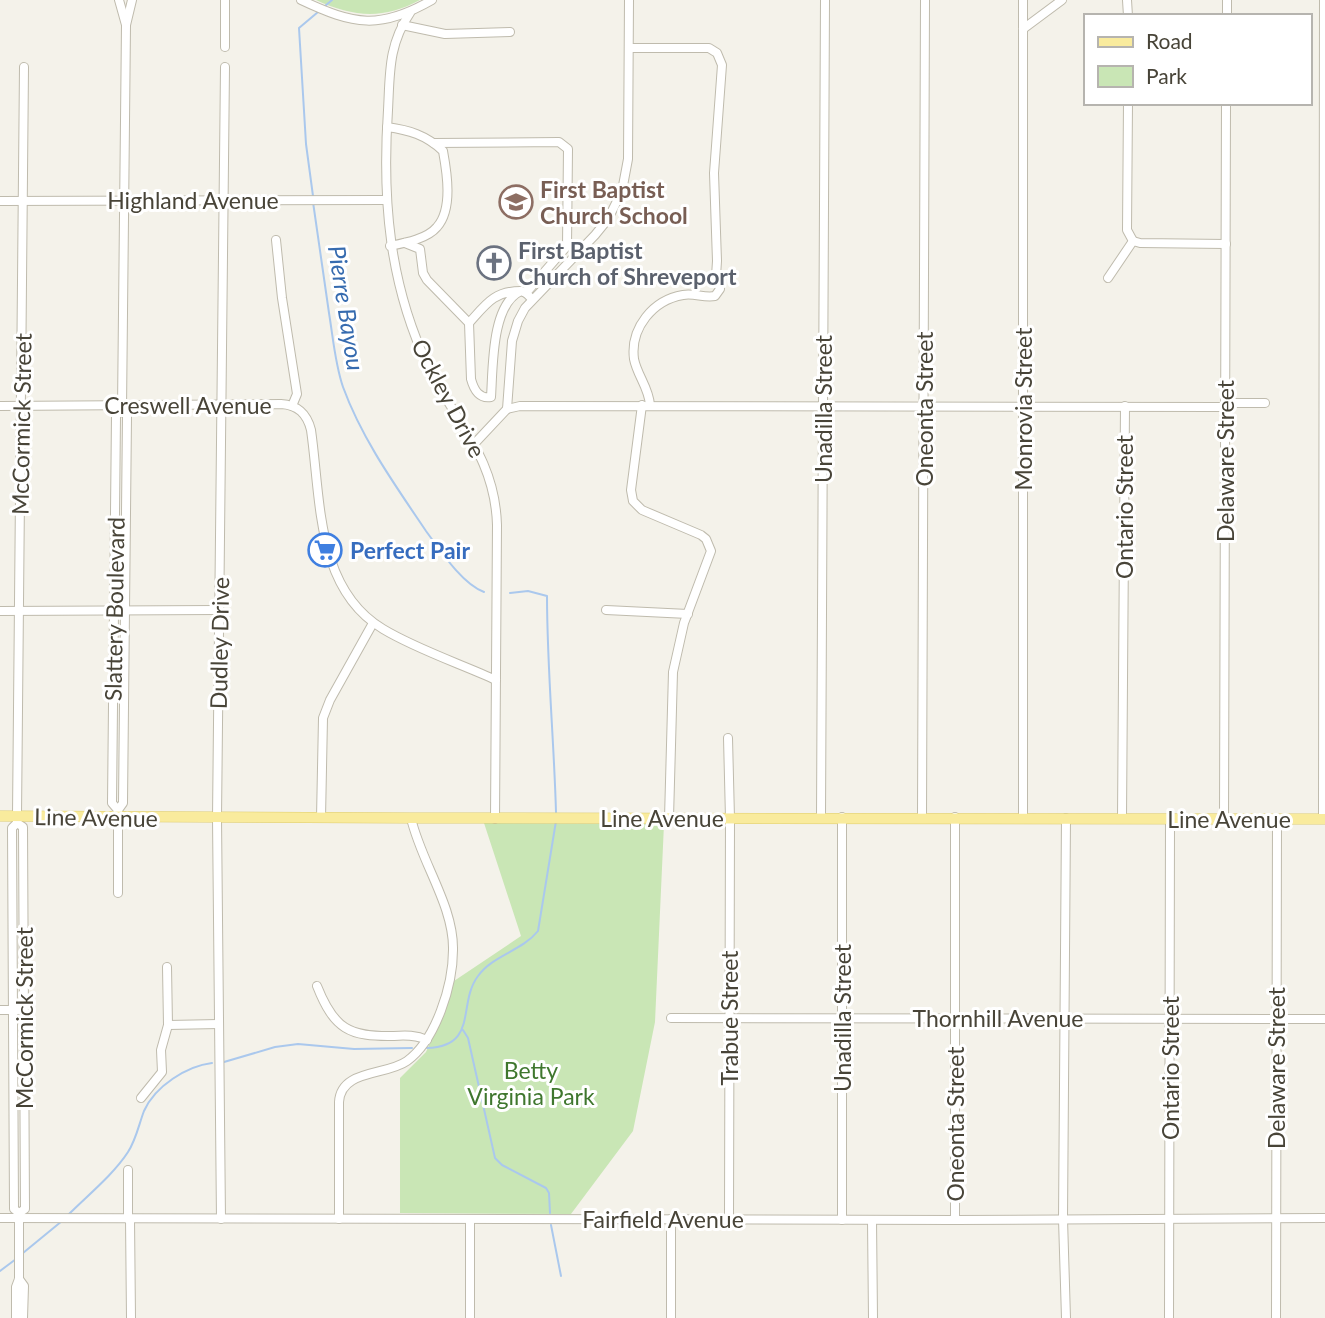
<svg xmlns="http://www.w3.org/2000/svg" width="1325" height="1318" font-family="Lato,sans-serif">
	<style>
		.green { fill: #c9e6b5 }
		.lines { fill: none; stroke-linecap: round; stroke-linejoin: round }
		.stream { stroke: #aac8ed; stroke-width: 2 }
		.minor-casing { stroke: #bfbbad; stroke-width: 10 }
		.major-casing { stroke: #decc6d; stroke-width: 11 }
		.minor { stroke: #fff; stroke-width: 8 }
		.major { stroke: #f9eb9d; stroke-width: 10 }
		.labels { text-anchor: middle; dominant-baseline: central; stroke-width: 6; stroke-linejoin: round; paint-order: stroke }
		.education-label { font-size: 23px; font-weight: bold; fill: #785e54; stroke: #fff; text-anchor: start }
		.street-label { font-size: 23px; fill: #484438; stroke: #fff }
		.worship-label { font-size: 23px; font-weight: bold; fill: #5b616d; stroke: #fff; text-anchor: start }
		.shop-label { font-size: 23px; font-weight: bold; fill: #366cbe; stroke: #fff; text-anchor: start }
		.park-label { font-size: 23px; fill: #3f772e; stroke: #fff }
		.water-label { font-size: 24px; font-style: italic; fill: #366baf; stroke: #fff }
	</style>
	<rect width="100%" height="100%" fill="#f4f2ea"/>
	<!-- green -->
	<g class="green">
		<path d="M 316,0 L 420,0 C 383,20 353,17 316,0 Z"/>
		<path d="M 484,823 L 664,824 L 655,1022 L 633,1131 L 571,1214 L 400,1213 L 400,1078 L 426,1052 L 448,1002 L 454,981 L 521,936 Z"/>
	</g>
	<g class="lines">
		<!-- stream -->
		<g class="stream">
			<path d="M 325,6 L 332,0"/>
			<path d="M 313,196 L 306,144 L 299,28 L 318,12"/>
			<path d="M 313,202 C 318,239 324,276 329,313 C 333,337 335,364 343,387 C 362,439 395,485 426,531 C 440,550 462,584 484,592"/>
			<path d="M 510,593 L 528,591 L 547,596 C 547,668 554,740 556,812"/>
			<path d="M 463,1030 L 468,1038 L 495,1158 L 502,1165 L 546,1188 L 549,1193 L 550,1213"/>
			<path d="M 427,1048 C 479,1046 457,1004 478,976 C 493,955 522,951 538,931 L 556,821"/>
			<path d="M 224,1062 L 275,1047 L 298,1044 L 354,1049 L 412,1048"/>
			<path d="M 68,1215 C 88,1195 113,1175 128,1152 C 136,1140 139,1124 144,1111 C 155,1086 187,1066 212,1063"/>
			<path d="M 551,1225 L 561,1276"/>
			<path d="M 23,1253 L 62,1221"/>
			<path d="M 0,1271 L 16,1259"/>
		</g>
		<defs>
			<g id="minor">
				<path d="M 301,0 C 354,25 380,30 432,0"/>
				<path d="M 1127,0 L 1128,16"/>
				<path d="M 410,13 C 388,45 390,74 388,110 C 382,199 389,284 428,366 C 456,423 495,457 497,525 L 495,819"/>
				<path d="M 1227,16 L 1227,0"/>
				<path d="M 126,25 L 132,0"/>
				<path d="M 402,25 L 445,34 L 510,32"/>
				<path d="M 1023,29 L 1062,0"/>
				<path d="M 225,47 L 225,0"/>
				<path d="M 629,48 L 709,48 L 717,53 L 722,65 L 714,173 L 717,261 L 716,276 L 720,289 L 715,296 C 704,298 694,293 683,295 C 653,300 630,328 634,359 C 637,375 649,388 650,405"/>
				<path d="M 1128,103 L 1127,230 L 1133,241"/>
				<path d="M 387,127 C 409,130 426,135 443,151 C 447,173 453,209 437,227 C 427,239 405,243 390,246"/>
				<path d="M 434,143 L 559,142 L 568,149 L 567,246 L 526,293 L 532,299"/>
				<path d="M 0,201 L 386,200"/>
				<path d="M 276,240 L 282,298 L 297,394 L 292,406"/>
				<path d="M 405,243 L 420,249 L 423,273 L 427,280 L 469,323"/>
				<path d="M 1108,278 L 1133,241 L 1140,243 L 1226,244"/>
				<path d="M 521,291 C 494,291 486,304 469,323 L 471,379 C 474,390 479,399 491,397 C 493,369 491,304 521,291 L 526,293"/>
				<path d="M 1226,403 L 1265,403"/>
				<path d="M 642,405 L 631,490 L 633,501 L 642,510 L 701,535 L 706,539 L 711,551 L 684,623 L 673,672 L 669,818"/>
				<path d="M 0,406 L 281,404 C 298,405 307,414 311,430 C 321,500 316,589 383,629 C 416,649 461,664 496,680"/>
				<path d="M 507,409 L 520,406 L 1226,407"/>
				<path d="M 475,443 L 507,409 L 512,341 L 518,321 L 525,308 L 595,235 L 608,219 L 622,191 L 628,159 L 629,0"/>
				<path d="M 606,610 L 688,614"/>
				<path d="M 0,611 L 219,610"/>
				<path d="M 728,738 L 730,818 L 729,1219"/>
				<path d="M 118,810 L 112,803 L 116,416 L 122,409"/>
				<path d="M 821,817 L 825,0"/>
				<path d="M 842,817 L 842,1220"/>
				<path d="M 922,817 L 925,0"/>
				<path d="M 321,818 L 323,718 L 330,700 L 373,623"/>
				<path d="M 1023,818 L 1023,0"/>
				<path d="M 1066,818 L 1063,1219 L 1066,1318"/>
				<path d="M 1122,818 L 1125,406"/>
				<path d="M 1224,818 L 1226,103"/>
				<path d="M 1323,819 L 1324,0"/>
				<path d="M 17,823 L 23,827 L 25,1209 L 19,1213"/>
				<path d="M 118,893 L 118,810 L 123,803 L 127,416 L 122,409 L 126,25 L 119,0"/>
				<path d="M 317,986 C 334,1029 349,1037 394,1036 C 406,1035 416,1035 427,1040"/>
				<path d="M 0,1010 L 18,1010"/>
				<path d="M 671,1018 L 1325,1019"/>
				<path d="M 168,1025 L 219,1024"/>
				<path d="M 141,1098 L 162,1072 L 161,1050 L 168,1025 L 167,967"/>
				<path d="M 0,1218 L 955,1220 L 1325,1218"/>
				<path d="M 128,1219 L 128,1170"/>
				<path d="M 130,1219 L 131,1318"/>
				<path d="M 221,1219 L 217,818 L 225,67"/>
				<path d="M 339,1219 L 339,1102 C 341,1069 386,1076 407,1061 C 436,1040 453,985 453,950 C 454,906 421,862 411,818"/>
				<path d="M 470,1219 L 470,1318"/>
				<path d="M 872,1220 L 873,1318"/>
				<path d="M 955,1220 L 955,817"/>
				<path d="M 19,1279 L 24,1286 L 23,1318"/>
				<path d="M 16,1318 L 16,1287 L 19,1279 L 19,1213 L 14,1209 L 12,828 L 17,823 L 17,816 L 24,67"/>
				<path d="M 671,1318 L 671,1219"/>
				<path d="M 1169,1318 L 1170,819"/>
				<path d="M 1276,1318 L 1277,818"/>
			</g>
			<path id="major" d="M 0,816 L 411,818 L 1325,819"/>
		</defs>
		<!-- minor casing -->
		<use href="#minor" class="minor-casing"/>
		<!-- major casing -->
		<use href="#major" class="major-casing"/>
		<!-- minor -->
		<use href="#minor" class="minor"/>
		<!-- major -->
		<use href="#major" class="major"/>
	</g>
	<!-- icons -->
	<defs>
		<symbol id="school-ring" viewBox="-11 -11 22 22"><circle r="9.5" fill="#fff" stroke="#8d6e63" stroke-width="1.5"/><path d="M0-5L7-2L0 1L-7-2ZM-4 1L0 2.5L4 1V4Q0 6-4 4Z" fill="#8d6e63"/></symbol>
		<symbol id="church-ring" viewBox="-11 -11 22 22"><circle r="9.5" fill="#fff" stroke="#6b7280" stroke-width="1.5"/><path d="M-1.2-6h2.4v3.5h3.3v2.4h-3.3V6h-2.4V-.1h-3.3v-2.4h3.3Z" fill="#6b7280"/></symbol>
		<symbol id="supermarket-ring" viewBox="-11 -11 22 22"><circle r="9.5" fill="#fff" stroke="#3f7fe0" stroke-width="1.5"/><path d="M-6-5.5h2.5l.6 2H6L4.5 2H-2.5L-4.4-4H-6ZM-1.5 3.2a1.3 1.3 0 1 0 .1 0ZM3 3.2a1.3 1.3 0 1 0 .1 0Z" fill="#3f7fe0"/></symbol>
	</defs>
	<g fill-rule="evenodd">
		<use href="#school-ring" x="497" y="183" width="38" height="38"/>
		<use href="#church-ring" x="475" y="244" width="38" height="38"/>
		<use href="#supermarket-ring" x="306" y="531" width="38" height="38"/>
	</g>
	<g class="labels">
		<!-- education labels -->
		<g class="education-label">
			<text x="540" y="189">First Baptist<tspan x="540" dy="26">Church School</tspan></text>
		</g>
		<!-- street labels -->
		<g class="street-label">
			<text x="193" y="200">Highland Avenue</text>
			<text transform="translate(449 398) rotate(62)">Ockley Drive</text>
			<text x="188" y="405">Creswell Avenue</text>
			<text transform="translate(823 409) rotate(-90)">Unadilla Street</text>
			<text transform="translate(924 409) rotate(-90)">Oneonta Street</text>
			<text transform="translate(1023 409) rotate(-90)">Monrovia Street</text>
			<text transform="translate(21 424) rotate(-89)">McCormick Street</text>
			<text transform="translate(1225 461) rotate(-90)">Delaware Street</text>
			<text transform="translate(1124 507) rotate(-90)">Ontario Street</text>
			<text transform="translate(114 609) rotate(-89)">Slattery Boulevard</text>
			<text transform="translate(219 643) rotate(-89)">Dudley Drive</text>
			<text transform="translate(96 817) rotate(1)">Line Avenue</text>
			<text x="662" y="818">Line Avenue</text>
			<text x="1229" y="819">Line Avenue</text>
			<text transform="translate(24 1018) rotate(-90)">McCormick Street</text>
			<text transform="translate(729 1018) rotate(-90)">Trabue Street</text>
			<text transform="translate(842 1018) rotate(-90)">Unadilla Street</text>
			<text x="998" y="1018">Thornhill Avenue</text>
			<text transform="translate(1170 1068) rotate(-90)">Ontario Street</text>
			<text transform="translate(1276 1068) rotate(-90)">Delaware Street</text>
			<text transform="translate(955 1124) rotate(-90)">Oneonta Street</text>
			<text x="663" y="1219">Fairfield Avenue</text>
		</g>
		<!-- worship labels -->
		<g class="worship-label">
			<text x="518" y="250">First Baptist<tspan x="518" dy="26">Church of Shreveport</tspan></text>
		</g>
		<!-- shop labels -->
		<g class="shop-label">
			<text x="350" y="550">Perfect Pair</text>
		</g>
		<!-- park labels -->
		<g class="park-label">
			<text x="531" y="1070">Betty<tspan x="531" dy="26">Virginia Park</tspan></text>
		</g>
		<!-- water labels -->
		<g class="water-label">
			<text transform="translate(347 308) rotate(81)">Pierre Bayou</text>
		</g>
	</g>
	<!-- legend -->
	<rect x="1084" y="14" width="228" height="91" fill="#ffffff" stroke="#b6b4af" stroke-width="2"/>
	<rect x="1098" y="37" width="35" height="10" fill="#f9eb9d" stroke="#b6b4af" stroke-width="2"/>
	<text x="1146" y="49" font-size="21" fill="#484438">Road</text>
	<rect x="1098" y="66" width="35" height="21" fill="#c9e6b5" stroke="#b6b4af" stroke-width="2"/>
	<text x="1146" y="84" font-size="21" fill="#484438">Park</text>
</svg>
